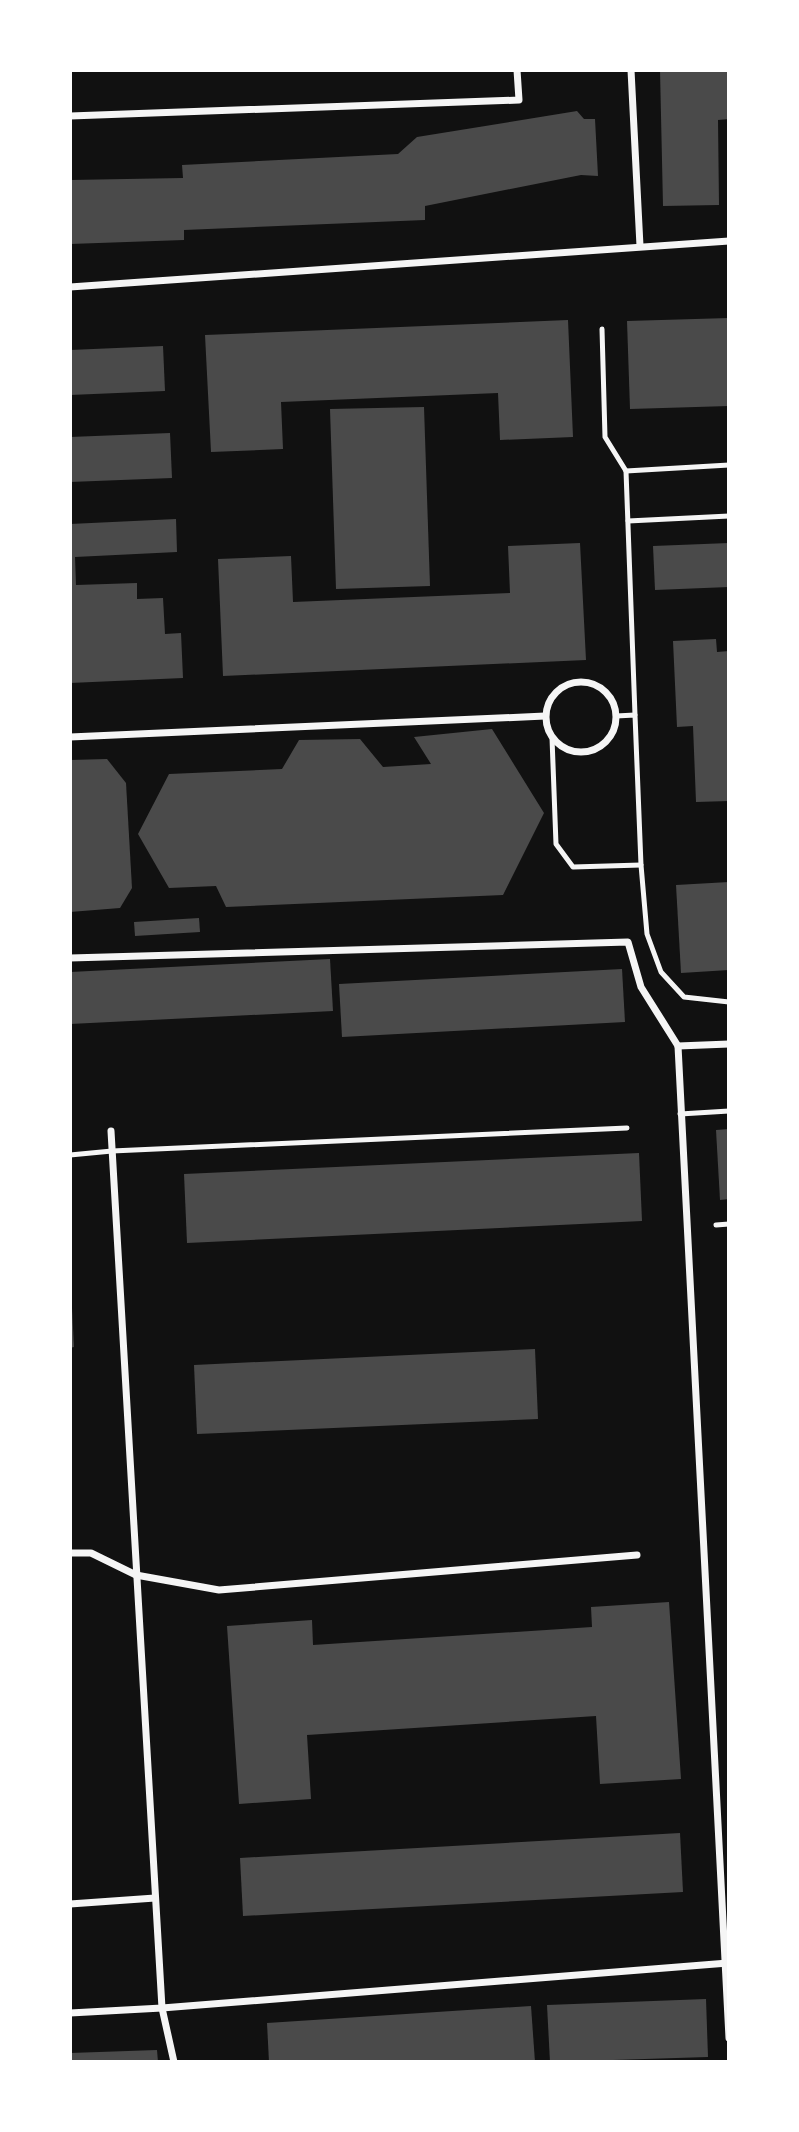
<svg xmlns="http://www.w3.org/2000/svg" width="799" height="2132" font-family="'Nunito Sans',sans-serif">
	<style>
		.building { fill: #4a4a4a }
		.lines { fill: none; stroke-linecap: round; stroke-linejoin: round }
		.service { stroke: #f5f5f5; stroke-width: 5 }
		.minor { stroke: #f5f5f5; stroke-width: 7 }
	</style>
	<rect width="100%" height="100%" fill="#111"/>
	<!-- building -->
	<g class="building">
		<path d="M 660,70 L 729,70 L 729,119 L 718,120 L 719,205 L 663,206 Z"/>
		<path d="M 577,111 L 584,119 L 595,119 L 598,176 L 581,175 L 425,206 L 425,220 L 184,230 L 184,240 L 70,244 L 70,180 L 183,178 L 182,165 L 398,154 L 417,137 Z"/>
		<path d="M 729,318 L 729,406 L 630,409 L 627,321 Z"/>
		<path d="M 568,320 L 573,437 L 500,440 L 498,393 L 281,402 L 283,449 L 211,452 L 205,335 Z"/>
		<path d="M 163,346 L 165,391 L 70,395 L 70,350 Z"/>
		<path d="M 424,407 L 430,586 L 336,589 L 330,409 Z"/>
		<path d="M 170,433 L 172,478 L 70,482 L 70,437 Z"/>
		<path d="M 176,519 L 177,552 L 75,557 L 76,585 L 137,583 L 137,599 L 163,598 L 165,634 L 181,633 L 183,678 L 70,683 L 70,524 Z"/>
		<path d="M 580,543 L 586,660 L 223,676 L 218,559 L 291,556 L 293,602 L 510,593 L 508,546 Z"/>
		<path d="M 729,543 L 729,587 L 655,590 L 653,546 Z"/>
		<path d="M 716,639 L 717,652 L 729,651 L 729,801 L 696,802 L 693,726 L 677,727 L 673,641 Z"/>
		<path d="M 492,729 L 544,813 L 503,895 L 226,907 L 216,886 L 169,888 L 138,834 L 169,774 L 282,769 L 299,740 L 360,739 L 383,767 L 431,764 L 414,737 Z"/>
		<path d="M 107,759 L 126,783 L 132,888 L 120,908 L 70,912 L 70,760 Z"/>
		<path d="M 729,882 L 729,970 L 681,973 L 676,885 Z"/>
		<path d="M 199,918 L 200,932 L 135,936 L 134,922 Z"/>
		<path d="M 330,959 L 333,1011 L 70,1024 L 70,972 Z"/>
		<path d="M 622,969 L 625,1022 L 342,1037 L 339,984 Z"/>
		<path d="M 729,1129 L 729,1199 L 720,1200 L 716,1130 Z"/>
		<path d="M 639,1153 L 642,1221 L 187,1243 L 184,1174 Z"/>
		<path d="M 70,1308 L 72,1308 L 74,1347 L 70,1348 Z"/>
		<path d="M 535,1349 L 538,1419 L 197,1434 L 194,1365 Z"/>
		<path d="M 669,1602 L 681,1779 L 600,1784 L 596,1716 L 307,1735 L 311,1799 L 239,1804 L 227,1626 L 312,1620 L 313,1645 L 592,1627 L 591,1607 Z"/>
		<path d="M 680,1833 L 683,1892 L 243,1916 L 240,1858 Z"/>
		<path d="M 706,1999 L 708,2057 L 550,2062 L 547,2005 Z"/>
		<path d="M 531,2006 L 535,2062 L 269,2062 L 267,2023 Z"/>
		<path d="M 157,2050 L 158,2062 L 70,2062 L 70,2053 Z"/>
	</g>
	<g class="lines">
		<!-- service -->
		<g class="service">
			<path d="M 602,329 L 605,437 L 626,471 L 635,715"/>
			<path d="M 626,471 L 729,465"/>
			<path d="M 628,521 L 729,516"/>
			<path d="M 616,716 L 635,715 L 641,865 L 647,934 L 661,972 L 684,997 L 729,1002"/>
			<path d="M 552,738 L 556,844 L 573,867 L 641,865"/>
			<path d="M 680,1114 L 729,1111"/>
			<path d="M 70,1155 L 112,1151 L 627,1128"/>
			<path d="M 716,1225 L 729,1224"/>
		</g>
		<!-- minor -->
		<g class="minor">
			<path d="M 631,70 L 640,246"/>
			<path d="M 70,116 L 519,100 L 517,70"/>
			<path d="M 70,287 L 729,241"/>
			<circle cx="581" cy="717" r="35"/>
			<path d="M 70,737 L 545,716"/>
			<path d="M 70,958 L 628,942 L 641,987 L 678,1046 L 729,2038"/>
			<path d="M 678,1046 L 729,1044"/>
			<path d="M 111,1131 L 162,2008 L 174,2062"/>
			<path d="M 70,1553 L 91,1553 L 136,1575 L 219,1590 L 637,1555"/>
			<path d="M 70,1904 L 155,1898"/>
			<path d="M 70,2013 L 162,2008 L 728,1963"/>
		</g>
	</g>
	<!-- border -->
	<rect width="799" height="2132" fill="none" stroke="#ffffff" stroke-width="144"/>
</svg>
